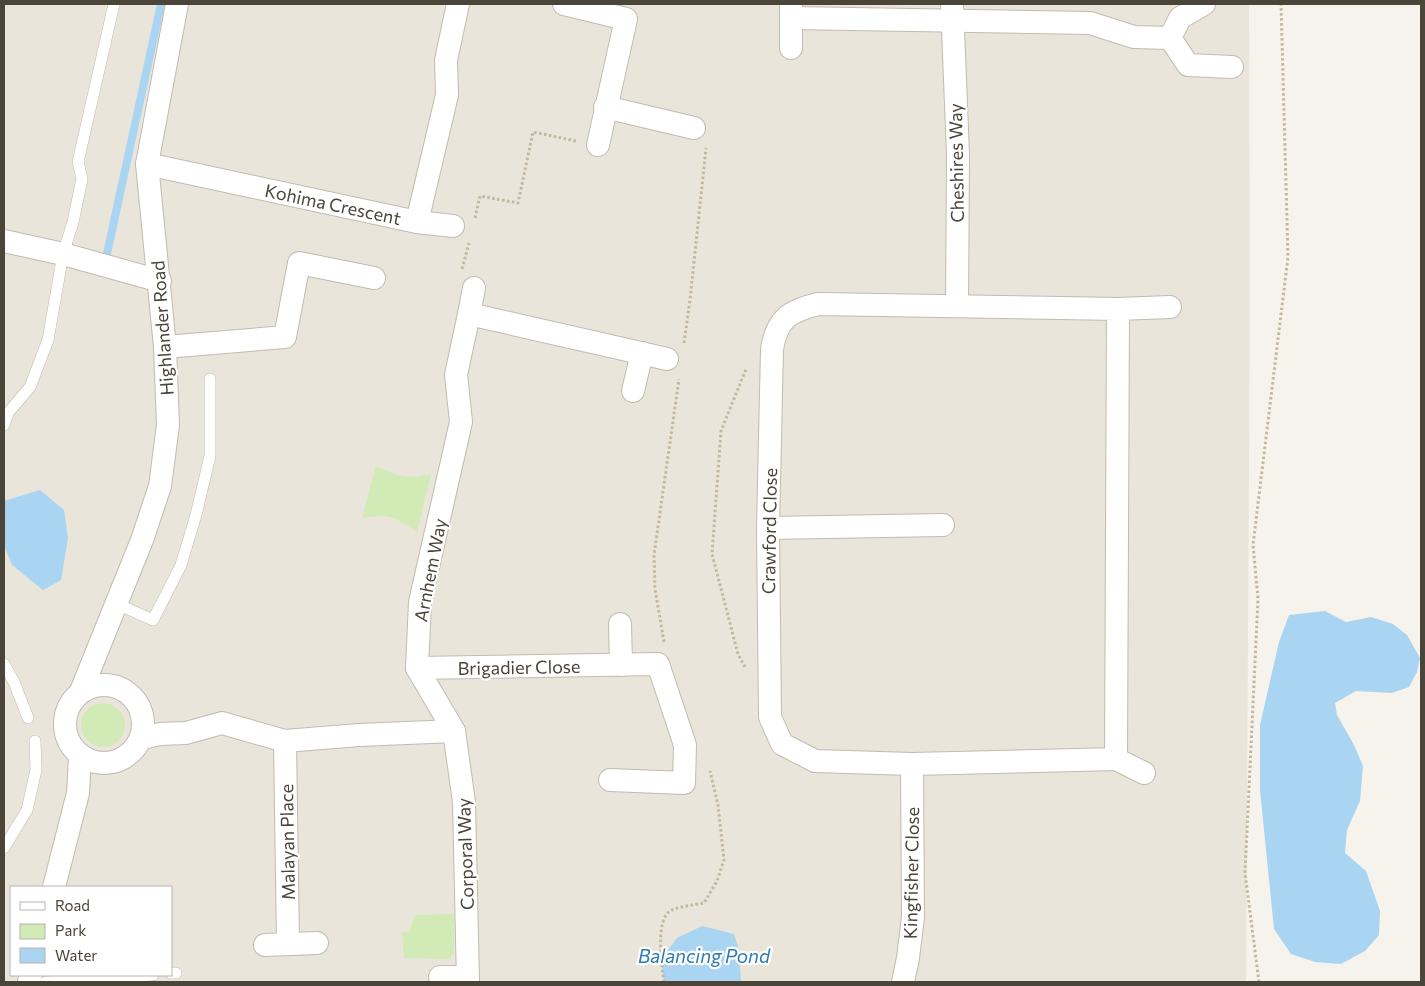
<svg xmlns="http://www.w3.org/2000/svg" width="1425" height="986" font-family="Commissioner,sans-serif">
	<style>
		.residential { fill: #eae5da; fill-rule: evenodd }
		.green { fill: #d2eab5 }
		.water { fill: #a9d4f2 }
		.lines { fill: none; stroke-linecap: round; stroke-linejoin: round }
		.stream { stroke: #a9d4f2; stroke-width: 8 }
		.service-casing { stroke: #c2bbae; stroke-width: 12 }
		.minor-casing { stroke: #c2bbae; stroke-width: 24 }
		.path { stroke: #c4b79f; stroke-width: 3; stroke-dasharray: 2.5 2.5; stroke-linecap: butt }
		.service { stroke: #fff; stroke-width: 11 }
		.minor { stroke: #fff; stroke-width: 22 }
		.labels { text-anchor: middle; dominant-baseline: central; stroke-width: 4.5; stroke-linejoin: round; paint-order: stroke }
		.street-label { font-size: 18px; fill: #4b4439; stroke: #fff }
		.water-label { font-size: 19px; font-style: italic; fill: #2e7ab2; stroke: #fff }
	</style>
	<rect width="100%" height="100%" fill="#f6f3ec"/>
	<!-- residential -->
	<path class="residential" d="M 4,4 L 1249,4 L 1250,294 L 1246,982 L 4,982 ZM 11,887 L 171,887 L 171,975 L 11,975 Z"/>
	<!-- green -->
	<g class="green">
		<path d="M 376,466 C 399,477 406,479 431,474 L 417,532 C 396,517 388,513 362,518 Z"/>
		<circle cx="103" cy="725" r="22"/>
		<path d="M 454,914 L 454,953 L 449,959 L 404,958 L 402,932 L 410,932 L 413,919 L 416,915 Z"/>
	</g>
	<!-- water -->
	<g class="water">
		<path d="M 40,490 L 64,510 L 68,538 L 61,580 L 43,590 L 12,565 L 4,545 L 4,501 Z"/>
		<path d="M 1325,611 L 1346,622 L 1371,617 L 1393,624 L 1407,635 L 1420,658 L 1417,672 L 1409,687 L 1392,693 L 1356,691 L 1335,703 L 1337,715 L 1354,745 L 1363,766 L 1360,801 L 1347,830 L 1345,853 L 1366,871 L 1380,911 L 1379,935 L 1365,951 L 1341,964 L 1315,962 L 1291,954 L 1274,929 L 1260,790 L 1260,725 L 1279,642 L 1289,615 Z"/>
		<path d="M 702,926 L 734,934 L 739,950 L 741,982 L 664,982 L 661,959 L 677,938 Z"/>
	</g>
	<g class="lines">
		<!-- stream -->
		<path class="stream" d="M 105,263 L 161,4"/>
		<defs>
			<g id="service">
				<path d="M 4,425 L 8,413 L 30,387 L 48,340 L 63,254 L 73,222 L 82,179 L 78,162 L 114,4"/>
				<path d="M 117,604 L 153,620 L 181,565 L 196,515 L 210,456 L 210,379"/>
				<path d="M 4,664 L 14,682 L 28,718"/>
				<path d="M 4,848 L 27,810 L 36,770 L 35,741"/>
				<path d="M 171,973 L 176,973"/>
				<path d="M 46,982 L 153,975"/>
			</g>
			<g id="minor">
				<path d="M 564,4 L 626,19 L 598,145"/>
				<path d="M 952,4 L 958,155 L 957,306"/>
				<path d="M 1204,4 L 1180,18 L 1170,38 L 1188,65 L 1232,67"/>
				<path d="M 791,5 L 791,48"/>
				<path d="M 791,18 L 1090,23 L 1134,37 L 1170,38"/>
				<path d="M 605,107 L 694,128"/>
				<path d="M 147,164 L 417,222 L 447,95 L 446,60 L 458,4"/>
				<path d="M 417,222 L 453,226"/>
				<path d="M 4,241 L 63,254 L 160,281"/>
				<path d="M 474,288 L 469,314 L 667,359"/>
				<path d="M 1118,309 L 1116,759 L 912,764 L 815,761 L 782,744 L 770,717 L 768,528 L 772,349 C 777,318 790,311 818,304 L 1118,309 L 1170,307"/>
				<path d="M 165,347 L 285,337 L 299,263 L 374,278"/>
				<path d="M 633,391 L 642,353"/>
				<path d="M 768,528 L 943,525"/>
				<path d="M 620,624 L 621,665"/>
				<path d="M 417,668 L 658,664 L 685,745 L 684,783 L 610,780"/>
				<circle cx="104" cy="724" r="39"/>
				<path d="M 81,691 L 142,540 L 160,486 L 168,425 L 165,347 L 147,164 L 177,4"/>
				<path d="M 142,738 L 160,734 L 186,733 L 222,723 L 285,741 L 359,735 L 454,731"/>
				<path d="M 285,741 L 288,944"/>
				<path d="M 1116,759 L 1144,773"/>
				<path d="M 54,887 L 78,793 L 80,756"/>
				<path d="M 265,945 L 317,943"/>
				<path d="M 440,977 L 468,977"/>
				<path d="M 29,982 L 31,975"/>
				<path d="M 468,982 L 464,802 L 454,731 L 417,668 L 420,602 L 461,422 L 456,375 L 469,314"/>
				<path d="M 903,982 L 908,958 L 913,917 L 912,764"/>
			</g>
		</defs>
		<!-- service casing -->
		<use href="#service" class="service-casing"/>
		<!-- minor casing -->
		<use href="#minor" class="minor-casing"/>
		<!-- path -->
		<g class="path">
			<path d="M 475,218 L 480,196 L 518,203 L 533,132 L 576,141"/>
			<path d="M 462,269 L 469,243"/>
			<path d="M 684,343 L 690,300 L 706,148"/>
			<path d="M 664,642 L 655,589 L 654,555 L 679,379"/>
			<path d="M 745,667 L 738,654 L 712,554 L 721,431 L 746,369"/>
			<path d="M 664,982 C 662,967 655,920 670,911 C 680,906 694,905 704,903 L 717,881 L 724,860 L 718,805 L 710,771"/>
			<path d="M 1259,982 L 1245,873 L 1258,599 L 1253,545 L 1288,257 L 1281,4"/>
		</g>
		<!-- service -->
		<use href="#service" class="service"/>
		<!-- minor -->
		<use href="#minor" class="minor"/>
	</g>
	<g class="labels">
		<!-- street labels -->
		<g class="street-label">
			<text transform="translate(956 163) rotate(-91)">Cheshires Way</text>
			<text transform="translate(333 204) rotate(12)">Kohima Crescent</text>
			<text transform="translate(162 328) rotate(-94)">Highlander Road</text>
			<text transform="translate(769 531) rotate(-89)">Crawford Close</text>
			<text transform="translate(430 570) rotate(-79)">Arnhem Way</text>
			<text transform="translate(519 667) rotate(-1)">Brigadier Close</text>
			<text transform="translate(287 842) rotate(-91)">Malayan Place</text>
			<text transform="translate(465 854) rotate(-92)">Corporal Way</text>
			<text transform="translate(911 873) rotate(-89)">Kingfisher Close</text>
		</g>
		<!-- water labels -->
		<g class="water-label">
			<text x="704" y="955">Balancing Pond</text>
		</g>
	</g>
	<!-- border -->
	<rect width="1425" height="986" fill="none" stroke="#4b4439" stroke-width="10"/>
	<!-- legend -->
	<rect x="10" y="886" width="162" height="90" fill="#ffffff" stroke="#b7b4b0"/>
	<rect x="20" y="902" width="25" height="8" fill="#ffffff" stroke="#b7b4b0"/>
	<text x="55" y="911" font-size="15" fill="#4b4439">Road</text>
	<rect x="20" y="924" width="25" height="15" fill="#d2eab5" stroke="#b7b4b0"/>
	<text x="55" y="936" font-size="15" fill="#4b4439">Park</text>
	<rect x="20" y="948" width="25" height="15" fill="#a9d4f2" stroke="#b7b4b0"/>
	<text x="55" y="961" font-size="15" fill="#4b4439">Water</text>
</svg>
